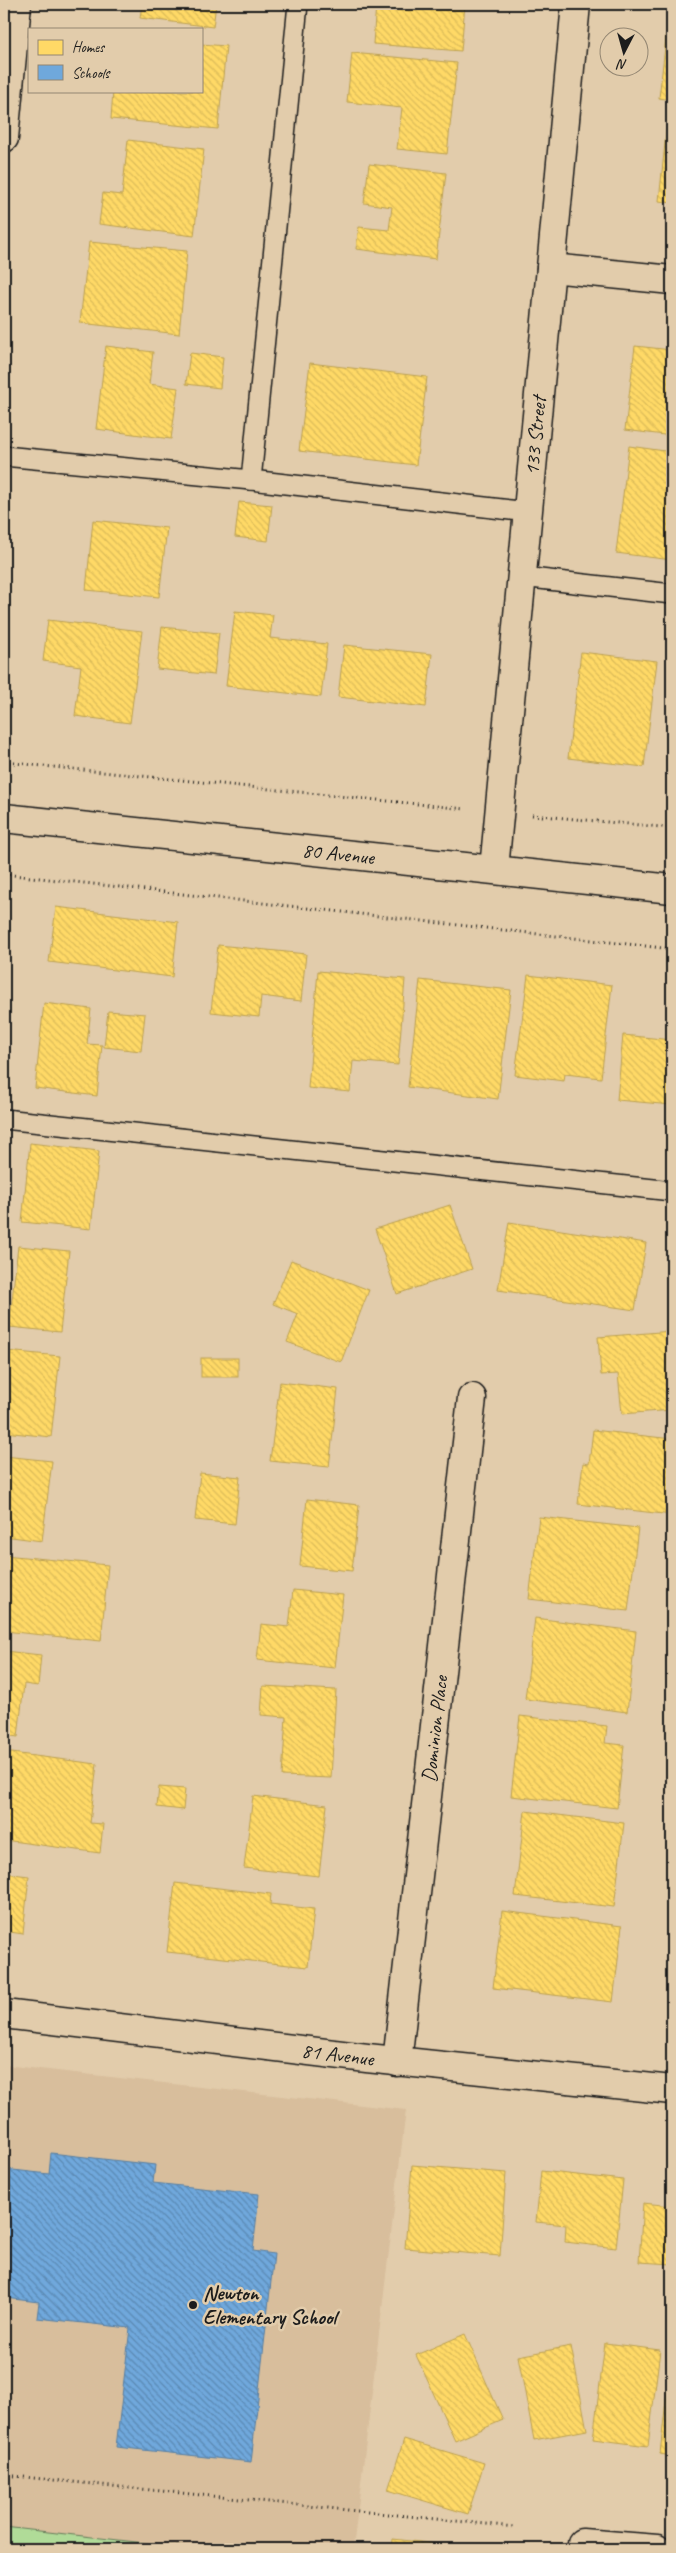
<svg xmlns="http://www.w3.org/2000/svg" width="676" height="2553" font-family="Caveat,sans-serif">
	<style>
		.built { fill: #d8be9c }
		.green { fill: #b0db98; stroke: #667c5a }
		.homes { fill: url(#homes-back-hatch); stroke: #bba050 }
		.schools { fill: url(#schools-back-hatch); stroke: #567ea2 }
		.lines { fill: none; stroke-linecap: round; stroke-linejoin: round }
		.lane-casing { stroke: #1c1c1c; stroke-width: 22 }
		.street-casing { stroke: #1c1c1c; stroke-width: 31 }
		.secondary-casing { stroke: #1c1c1c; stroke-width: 31 }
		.path { stroke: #1c1c1c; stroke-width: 3; stroke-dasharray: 1 4; stroke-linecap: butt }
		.lane { stroke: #e2ccab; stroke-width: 19 }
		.street { stroke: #e2ccab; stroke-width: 28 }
		.secondary { stroke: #e2ccab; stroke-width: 28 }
		.poi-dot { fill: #1c1c1c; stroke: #e2ccab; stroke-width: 2 }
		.labels { text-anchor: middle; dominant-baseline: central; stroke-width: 5; stroke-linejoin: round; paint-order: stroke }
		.street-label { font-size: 21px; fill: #1c1c1c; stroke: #e2ccab }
		.poi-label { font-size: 21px; font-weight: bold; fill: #1c1c1c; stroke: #e2ccab; text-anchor: start }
	</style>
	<defs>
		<pattern id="homes-back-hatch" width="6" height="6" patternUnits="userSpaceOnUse" patternTransform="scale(1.25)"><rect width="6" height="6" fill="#ffd966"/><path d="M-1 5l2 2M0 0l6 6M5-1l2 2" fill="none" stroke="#daba58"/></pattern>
		<pattern id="schools-back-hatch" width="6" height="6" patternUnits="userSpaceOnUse" patternTransform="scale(1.25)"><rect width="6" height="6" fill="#6fa8dc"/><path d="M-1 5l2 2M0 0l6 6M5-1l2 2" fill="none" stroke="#5a88b2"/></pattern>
	</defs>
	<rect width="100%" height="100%" fill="#e2ccab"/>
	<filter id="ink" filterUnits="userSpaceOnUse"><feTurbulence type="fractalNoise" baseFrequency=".02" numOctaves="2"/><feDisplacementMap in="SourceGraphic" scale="10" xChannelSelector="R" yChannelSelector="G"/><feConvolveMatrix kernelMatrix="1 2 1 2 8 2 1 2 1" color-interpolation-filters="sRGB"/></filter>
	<g filter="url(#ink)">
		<!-- built -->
		<path class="built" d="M 4,2065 L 406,2110 L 353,2549 L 4,2549 Z"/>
		<!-- green -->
		<path class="green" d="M 4,2527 L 198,2549 L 4,2549 Z"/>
		<!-- homes -->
		<g class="homes">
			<path d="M 142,4 L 216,4 L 213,27 L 140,18 Z"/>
			<path d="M 376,4 L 465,4 L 461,51 L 373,44 Z"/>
			<path d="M 670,4 L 672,4 L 672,100 L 659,98 Z"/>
			<path d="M 201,44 L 226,46 L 218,129 L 111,119 L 113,91 L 201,91 Z"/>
			<path d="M 352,53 L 457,63 L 447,154 L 397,149 L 402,108 L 347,102 Z"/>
			<path d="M 668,114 L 672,114 L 672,203 L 659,201 Z"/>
			<path d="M 128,140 L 204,149 L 194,236 L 99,224 L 103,193 L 122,195 Z"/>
			<path d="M 369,164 L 446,173 L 436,259 L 356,249 L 359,227 L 389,230 L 392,207 L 364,203 Z"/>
			<path d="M 89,242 L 187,251 L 179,334 L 80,323 Z"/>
			<path d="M 106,346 L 153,352 L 149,384 L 178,388 L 171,439 L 96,429 Z"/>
			<path d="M 635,346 L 672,350 L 672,436 L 625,430 Z"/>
			<path d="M 190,353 L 223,357 L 220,388 L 186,384 Z"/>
			<path d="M 310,363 L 427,377 L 416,465 L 299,451 Z"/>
			<path d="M 629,446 L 672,452 L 672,560 L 616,553 Z"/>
			<path d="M 239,502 L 272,505 L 268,541 L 235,537 Z"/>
			<path d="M 93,520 L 167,528 L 159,597 L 86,590 Z"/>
			<path d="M 235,611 L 273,615 L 270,638 L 327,644 L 321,697 L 226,686 Z"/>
			<path d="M 48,620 L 142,631 L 130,723 L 75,716 L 81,666 L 43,661 Z"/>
			<path d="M 162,627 L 219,633 L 214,675 L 157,669 Z"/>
			<path d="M 344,645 L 432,654 L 426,707 L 338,697 Z"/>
			<path d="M 581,652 L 657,661 L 644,767 L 568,758 Z"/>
			<path d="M 56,907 L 178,922 L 172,977 L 49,962 Z"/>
			<path d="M 218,945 L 306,954 L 301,1001 L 261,996 L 259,1017 L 211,1012 Z"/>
			<path d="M 318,971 L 405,979 L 398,1065 L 353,1061 L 350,1092 L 308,1088 Z"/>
			<path d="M 528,975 L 612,985 L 601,1078 L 565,1074 L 564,1081 L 515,1075 Z"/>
			<path d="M 420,980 L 511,990 L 498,1099 L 408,1087 Z"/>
			<path d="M 44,1003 L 91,1009 L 87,1044 L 102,1045 L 97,1096 L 35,1088 Z"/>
			<path d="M 108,1011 L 145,1014 L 141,1051 L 104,1047 Z"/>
			<path d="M 623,1035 L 672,1040 L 672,1105 L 617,1100 Z"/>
			<path d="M 30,1143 L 99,1151 L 91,1229 L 22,1222 Z"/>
			<path d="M 450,1205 L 472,1269 L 397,1294 L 375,1229 Z"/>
			<path d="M 509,1222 L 646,1243 L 635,1310 L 498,1290 Z"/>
			<path d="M 18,1246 L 69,1251 L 60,1332 L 9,1327 Z"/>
			<path d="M 291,1260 L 369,1290 L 341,1362 L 287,1342 L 298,1314 L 273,1304 Z"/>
			<path d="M 672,1331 L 672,1410 L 622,1414 L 618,1374 L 601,1375 L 598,1337 Z"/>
			<path d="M 6,1351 L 60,1356 L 51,1437 L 4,1432 Z"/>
			<rect x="201" y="1358" width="37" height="19"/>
			<path d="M 280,1382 L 338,1389 L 329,1467 L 270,1461 Z"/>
			<path d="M 593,1430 L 672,1439 L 672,1515 L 578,1504 L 583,1463 L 589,1464 Z"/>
			<path d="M 4,1456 L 52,1461 L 42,1541 L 4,1536 Z"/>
			<path d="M 200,1473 L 240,1477 L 235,1524 L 195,1520 Z"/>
			<path d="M 307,1499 L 359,1505 L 352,1571 L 300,1566 Z"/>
			<path d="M 539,1517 L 638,1528 L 628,1611 L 529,1599 Z"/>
			<path d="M 4,1555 L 108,1565 L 101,1641 L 4,1631 Z"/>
			<path d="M 293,1590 L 343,1595 L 335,1668 L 257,1660 L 261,1624 L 289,1627 Z"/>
			<path d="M 535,1618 L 636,1631 L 627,1712 L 525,1699 Z"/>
			<path d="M 4,1651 L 41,1655 L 38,1686 L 24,1684 L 18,1737 L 4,1735 Z"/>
			<path d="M 263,1686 L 336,1690 L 331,1778 L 282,1776 L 286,1717 L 261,1715 Z"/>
			<path d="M 520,1716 L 607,1726 L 605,1743 L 624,1745 L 617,1808 L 511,1796 Z"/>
			<path d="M 4,1752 L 97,1764 L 90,1823 L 103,1824 L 100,1853 L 4,1840 Z"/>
			<path d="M 159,1787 L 185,1789 L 183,1810 L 157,1807 Z"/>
			<path d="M 253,1796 L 327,1805 L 319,1876 L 244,1868 Z"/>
			<path d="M 525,1811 L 624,1823 L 614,1907 L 515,1896 Z"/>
			<path d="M 4,1873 L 29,1876 L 23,1934 L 4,1931 Z"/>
			<path d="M 175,1883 L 271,1894 L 270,1904 L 314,1909 L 308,1967 L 167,1952 Z"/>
			<path d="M 502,1911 L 622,1926 L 613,2002 L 493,1988 Z"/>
			<path d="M 672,1929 L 672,1963 L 668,1963 Z"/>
			<path d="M 412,2165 L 506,2173 L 500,2256 L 405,2248 Z"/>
			<path d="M 541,2171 L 623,2180 L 616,2248 L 565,2242 L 566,2225 L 536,2222 Z"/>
			<path d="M 643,2203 L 672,2206 L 672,2264 L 639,2262 Z"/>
			<path d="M 465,2334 L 503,2420 L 455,2441 L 416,2355 Z"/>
			<path d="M 605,2343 L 660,2350 L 648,2446 L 593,2439 Z"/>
			<path d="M 571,2346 L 587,2430 L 534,2440 L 518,2356 Z"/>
			<path d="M 669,2373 L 672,2373 L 672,2456 L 660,2454 Z"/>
			<path d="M 404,2439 L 484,2463 L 468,2514 L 388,2490 Z"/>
			<path d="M 393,2539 L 464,2547 L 464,2549 L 392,2549 Z"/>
		</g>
		<!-- schools -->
		<path class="schools" d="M 51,2153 L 155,2165 L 153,2183 L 259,2194 L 253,2251 L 274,2254 L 251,2462 L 116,2447 L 130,2328 L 37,2318 L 39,2302 L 4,2298 L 4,2169 L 49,2174 Z"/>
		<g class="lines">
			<defs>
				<g id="lane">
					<path d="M 298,4 L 251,480 L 528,512"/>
					<path d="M 4,456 L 251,480"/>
					<path d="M 522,577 L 672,594"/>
					<path d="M 4,1119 L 672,1191"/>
				</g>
				<g id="street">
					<path d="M 4,138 L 17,4"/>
					<path d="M 551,268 L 672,280"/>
					<path id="s1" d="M 494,869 L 576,4"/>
					<path id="s2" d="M 4,2014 L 367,2058 L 672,2090"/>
					<path id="s3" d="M 397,2062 L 472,1398"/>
					<path d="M 582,2543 L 657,2549"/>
				</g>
				<g id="secondary">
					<path id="s4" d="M 4,818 L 672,889"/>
				</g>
			</defs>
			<!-- lane casing -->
			<use href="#lane" class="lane-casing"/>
			<!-- street casing -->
			<use href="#street" class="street-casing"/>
			<!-- secondary casing -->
			<use href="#secondary" class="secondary-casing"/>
			<!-- path -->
			<g class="path">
				<path d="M 4,762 L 466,809"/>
				<path d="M 532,815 L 672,828"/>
				<path d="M 4,874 L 672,949"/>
				<path d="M 4,2475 L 515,2527"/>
			</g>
			<!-- lane -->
			<use href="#lane" class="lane"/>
			<!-- street -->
			<use href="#street" class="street"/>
			<!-- secondary -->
			<use href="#secondary" class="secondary"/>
		</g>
	</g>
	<!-- markers -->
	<circle class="poi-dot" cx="193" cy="2305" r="5"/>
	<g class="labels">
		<!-- street labels -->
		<g class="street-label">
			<text stroke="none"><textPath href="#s1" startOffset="435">133 Street</textPath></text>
			<text stroke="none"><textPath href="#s4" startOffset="336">80 Avenue</textPath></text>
			<text stroke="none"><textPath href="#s3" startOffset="335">Dominion Place</textPath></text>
			<text stroke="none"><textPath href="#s2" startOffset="336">81 Avenue</textPath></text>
		</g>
		<!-- poi labels -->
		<g class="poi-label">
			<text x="203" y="2293">Newton<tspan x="203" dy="24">Elementary School</tspan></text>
		</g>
	</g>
	<!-- margin -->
	<rect width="676" height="2553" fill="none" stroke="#e2ccab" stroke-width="20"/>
	<rect x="10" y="10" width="656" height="2533" fill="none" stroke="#1c1c1c" stroke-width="2" filter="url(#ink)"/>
	<!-- legend -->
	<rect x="28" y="28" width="175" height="65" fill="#e2ccab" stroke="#938672"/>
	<rect x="38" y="40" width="25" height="15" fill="#ffd966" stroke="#938672"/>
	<text x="72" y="52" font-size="15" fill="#1c1c1c">Homes</text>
	<rect x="38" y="65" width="25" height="15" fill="#6fa8dc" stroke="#938672"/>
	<text x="72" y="78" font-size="15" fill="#1c1c1c">Schools</text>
	<!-- north arrow -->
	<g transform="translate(624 52) rotate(186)"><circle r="24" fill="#e2ccab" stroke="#938672"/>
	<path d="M0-4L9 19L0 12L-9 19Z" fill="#1c1c1c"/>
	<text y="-8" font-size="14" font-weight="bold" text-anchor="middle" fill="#1c1c1c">N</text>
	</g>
</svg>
